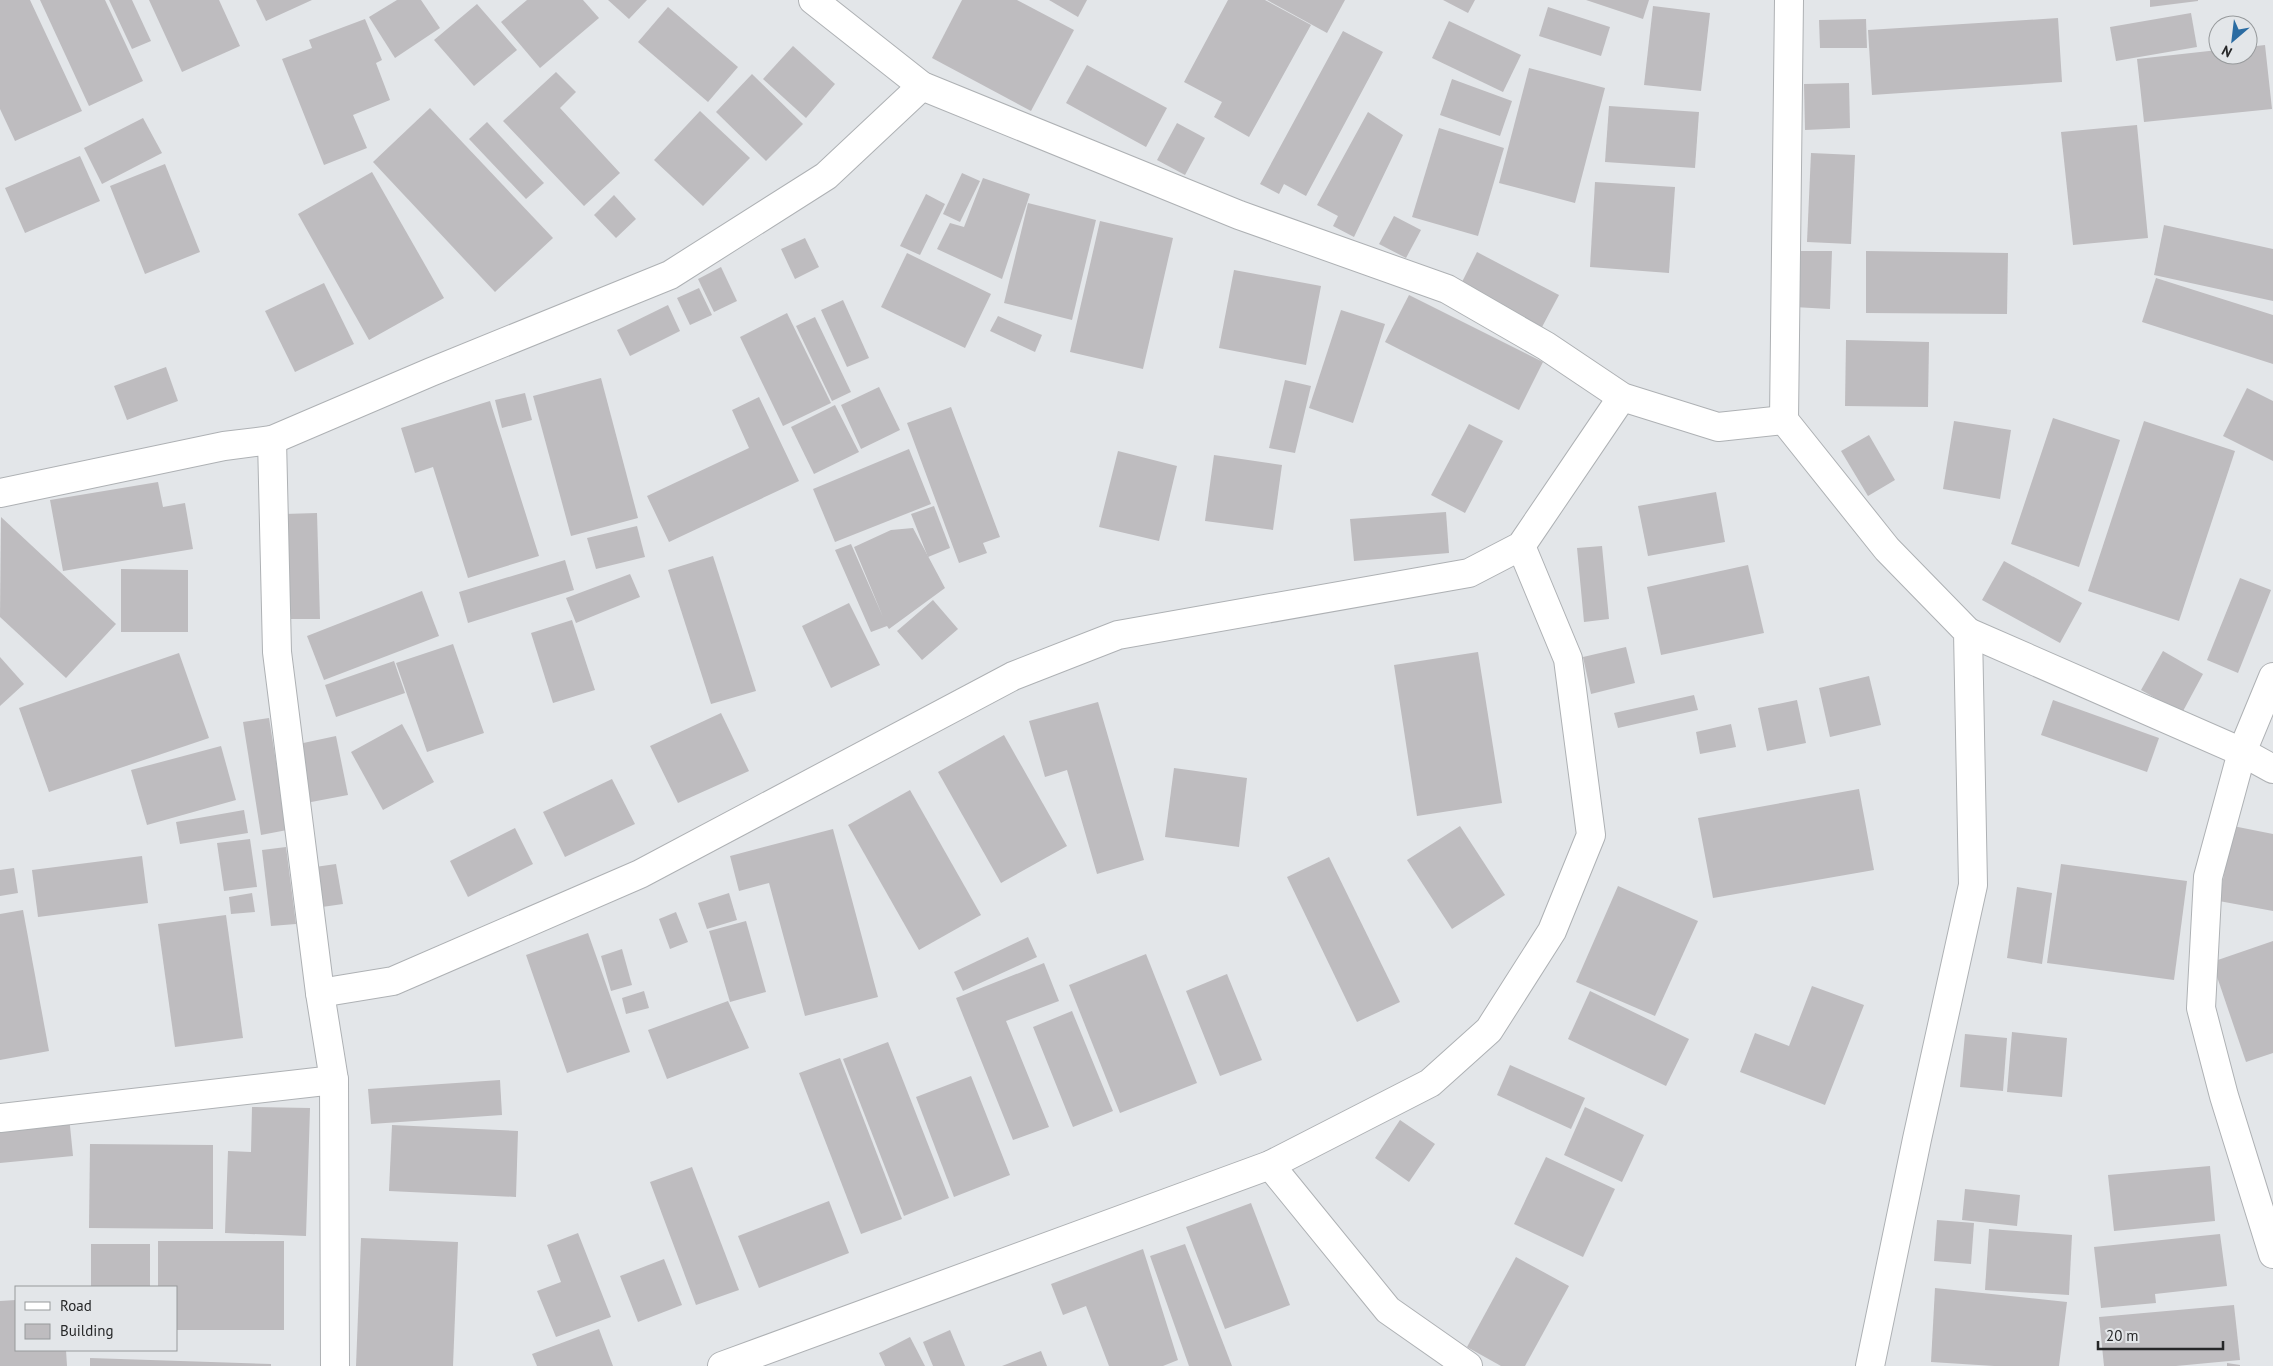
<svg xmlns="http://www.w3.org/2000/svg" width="2273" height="1366" font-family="'PT Sans',sans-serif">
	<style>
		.building { fill: #bebcbf }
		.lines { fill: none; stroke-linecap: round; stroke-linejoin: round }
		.minor-casing { stroke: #aeb1b4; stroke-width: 30 }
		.minor { stroke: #fff; stroke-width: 28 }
	</style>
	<rect width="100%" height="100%" fill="#e3e6e9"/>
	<!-- building -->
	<g class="building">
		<path d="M 0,0 L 30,0 L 82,111 L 15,141 L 0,109 Z"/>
		<path d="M 40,0 L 105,0 L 143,81 L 89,106 Z"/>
		<path d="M 109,0 L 132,0 L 151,41 L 132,49 Z"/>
		<path d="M 149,0 L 219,0 L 240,46 L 182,72 Z"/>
		<path d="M 256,0 L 312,0 L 266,21 Z"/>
		<path d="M 397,0 L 421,0 L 440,28 L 395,58 L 369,17 Z"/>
		<path d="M 527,0 L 583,0 L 599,18 L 540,68 L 501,22 Z"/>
		<path d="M 608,0 L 647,0 L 629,19 Z"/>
		<path d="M 962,0 L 1017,0 L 1074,30 L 1031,111 L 932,58 Z"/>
		<path d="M 1049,0 L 1087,0 L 1078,17 Z"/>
		<path d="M 1228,0 L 1265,0 L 1311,25 L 1249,137 L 1214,117 L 1222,102 L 1184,82 Z"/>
		<path d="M 1267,0 L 1345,0 L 1327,33 Z"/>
		<path d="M 1443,0 L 1475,0 L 1468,13 Z"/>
		<path d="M 1586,0 L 1649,0 L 1643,19 Z"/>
		<path d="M 2150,0 L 2198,0 L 2198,1 L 2150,7 Z"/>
		<path d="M 477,4 L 517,50 L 474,86 L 434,40 Z"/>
		<path d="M 1653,6 L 1710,13 L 1701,91 L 1644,85 Z"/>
		<path d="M 668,7 L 738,67 L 708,102 L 638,42 Z"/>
		<path d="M 1548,7 L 1610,27 L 1601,56 L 1539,36 Z"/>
		<path d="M 2191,13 L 2197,47 L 2116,61 L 2110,27 Z"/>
		<path d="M 2058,18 L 2062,82 L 1872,95 L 1868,30 Z"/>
		<path d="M 365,19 L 382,60 L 376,63 L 390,100 L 353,115 L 367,148 L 324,165 L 282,59 L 312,48 L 309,40 Z"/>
		<path d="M 1866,19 L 1867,48 L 1820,48 L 1819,20 Z"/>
		<path d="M 1449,21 L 1521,55 L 1503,92 L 1432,58 Z"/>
		<path d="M 1343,31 L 1383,52 L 1306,196 L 1284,184 L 1279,194 L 1260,184 Z"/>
		<path d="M 2265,45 L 2272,109 L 2144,122 L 2137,59 L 2218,50 L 2218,55 L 2248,55 L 2248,47 Z"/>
		<path d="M 793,46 L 835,84 L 806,118 L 763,79 Z"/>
		<path d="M 1087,65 L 1167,108 L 1146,147 L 1066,103 Z"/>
		<path d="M 1529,68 L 1605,88 L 1575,203 L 1499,183 Z"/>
		<path d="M 556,72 L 576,92 L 560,108 L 620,173 L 584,206 L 503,121 Z"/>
		<path d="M 752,74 L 803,124 L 766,161 L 716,112 Z"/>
		<path d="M 1452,79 L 1512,101 L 1500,136 L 1440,115 Z"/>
		<path d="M 1849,83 L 1850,128 L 1805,130 L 1804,84 Z"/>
		<path d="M 1609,106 L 1699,112 L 1695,168 L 1605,162 Z"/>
		<path d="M 430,108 L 553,238 L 495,292 L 373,162 Z"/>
		<path d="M 700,111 L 750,158 L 703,206 L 654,160 Z"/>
		<path d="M 1368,112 L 1403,135 L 1354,237 L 1333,226 L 1338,216 L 1317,205 Z"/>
		<path d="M 143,118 L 162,153 L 102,184 L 84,148 Z"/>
		<path d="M 487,122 L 544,183 L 526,199 L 469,139 Z"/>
		<path d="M 1177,123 L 1205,138 L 1185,175 L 1157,160 Z"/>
		<path d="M 2137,125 L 2148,238 L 2073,245 L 2061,132 Z"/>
		<path d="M 1439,128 L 1504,148 L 1478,236 L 1412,217 Z"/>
		<path d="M 1811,153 L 1855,155 L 1851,244 L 1807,242 Z"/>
		<path d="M 80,156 L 100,201 L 25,233 L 5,188 Z"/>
		<path d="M 165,164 L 200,252 L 145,274 L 110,186 Z"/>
		<path d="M 372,172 L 444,298 L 369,340 L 298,214 Z"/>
		<path d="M 962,173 L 980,181 L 960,222 L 943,214 Z"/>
		<path d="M 983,178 L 1030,194 L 1002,279 L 937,249 L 950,223 L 964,227 Z"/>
		<path d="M 1595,182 L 1675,187 L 1669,273 L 1590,267 Z"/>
		<path d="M 926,194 L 945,204 L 920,255 L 900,246 Z"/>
		<path d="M 614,195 L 636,219 L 616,238 L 594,215 Z"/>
		<path d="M 1028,203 L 1096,220 L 1072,320 L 1004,303 Z"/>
		<path d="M 1394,216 L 1421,230 L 1406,258 L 1379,244 Z"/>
		<path d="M 1100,221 L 1173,238 L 1143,369 L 1070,352 Z"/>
		<path d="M 2164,225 L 2273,249 L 2273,301 L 2154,275 Z"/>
		<path d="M 805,238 L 819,267 L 795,279 L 781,249 Z"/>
		<path d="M 1796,251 L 1832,251 L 1830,309 L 1794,307 Z"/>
		<path d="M 1866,251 L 2008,253 L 2007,314 L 1866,313 Z"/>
		<path d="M 1477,252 L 1559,295 L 1542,327 L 1461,284 Z"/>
		<path d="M 907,253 L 991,294 L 965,348 L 881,307 Z"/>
		<path d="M 721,267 L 737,301 L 714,312 L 698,279 Z"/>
		<path d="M 1234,270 L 1321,286 L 1306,365 L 1219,348 Z"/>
		<path d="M 2156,278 L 2273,315 L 2273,364 L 2142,322 Z"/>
		<path d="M 324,283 L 354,344 L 295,372 L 265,311 Z"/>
		<path d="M 699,288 L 712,315 L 690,325 L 677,298 Z"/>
		<path d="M 1409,295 L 1543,362 L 1519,410 L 1385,342 Z"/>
		<path d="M 843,300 L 869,358 L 847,367 L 821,310 Z"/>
		<path d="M 668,305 L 680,331 L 630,356 L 617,330 Z"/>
		<path d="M 1341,310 L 1385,324 L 1353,423 L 1309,408 Z"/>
		<path d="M 787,313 L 831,403 L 783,426 L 740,337 Z"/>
		<path d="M 998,316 L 1042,335 L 1035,352 L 990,331 Z"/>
		<path d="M 815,317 L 851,392 L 832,401 L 796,326 Z"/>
		<path d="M 1846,340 L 1929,342 L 1928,407 L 1845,406 Z"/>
		<path d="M 166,367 L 178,401 L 127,420 L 114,386 Z"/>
		<path d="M 601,378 L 638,518 L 571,536 L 533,396 Z"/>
		<path d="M 1285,380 L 1311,386 L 1295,453 L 1269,448 Z"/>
		<path d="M 879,387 L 900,430 L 861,449 L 841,405 Z"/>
		<path d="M 2247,388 L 2273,401 L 2273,461 L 2223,436 Z"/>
		<path d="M 525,393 L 532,420 L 502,428 L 495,400 Z"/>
		<path d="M 759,397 L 799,481 L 669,542 L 647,496 L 749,448 L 732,410 Z"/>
		<path d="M 490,401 L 539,556 L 468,578 L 433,467 L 415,473 L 401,428 Z"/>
		<path d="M 835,405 L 859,452 L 814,474 L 791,427 Z"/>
		<path d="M 951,407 L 1000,537 L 983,543 L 987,553 L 959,563 L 907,423 Z"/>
		<path d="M 2053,418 L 2120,440 L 2079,567 L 2011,544 Z"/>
		<path d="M 1954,421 L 2011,430 L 2000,499 L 1943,489 Z"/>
		<path d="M 2144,421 L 2235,451 L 2179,621 L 2088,591 Z"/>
		<path d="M 1469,424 L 1503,441 L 1465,513 L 1431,495 Z"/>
		<path d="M 1869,435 L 1895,480 L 1868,496 L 1841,451 Z"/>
		<path d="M 909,449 L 931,504 L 835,542 L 813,489 Z"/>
		<path d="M 1118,451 L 1177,466 L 1159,541 L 1099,527 Z"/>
		<path d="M 1214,455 L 1282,465 L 1273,530 L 1205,521 Z"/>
		<path d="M 158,482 L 163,507 L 185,503 L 193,549 L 63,571 L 50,500 Z"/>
		<path d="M 1716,492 L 1725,542 L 1648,556 L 1638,506 Z"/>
		<path d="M 934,506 L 950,548 L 928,557 L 911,514 Z"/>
		<path d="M 1446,512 L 1449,553 L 1354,561 L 1350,519 Z"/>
		<path d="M 317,513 L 320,619 L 287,619 L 284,514 Z"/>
		<path d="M 1,517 L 116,624 L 66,678 L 0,617 Z"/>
		<path d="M 637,526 L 645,557 L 596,569 L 587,538 Z"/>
		<path d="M 913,528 L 945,588 L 889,629 L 887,626 L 871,632 L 835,550 L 851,544 L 883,617 L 854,547 L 891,530 Z"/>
		<path d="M 1602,546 L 1609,619 L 1584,622 L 1577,548 Z"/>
		<path d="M 713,556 L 756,691 L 711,704 L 668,570 Z"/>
		<path d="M 565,560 L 574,590 L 468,623 L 459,592 Z"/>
		<path d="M 2004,561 L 2082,603 L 2060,643 L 1982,600 Z"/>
		<path d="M 1748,565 L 1764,633 L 1661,655 L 1647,587 Z"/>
		<path d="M 121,569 L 188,570 L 188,632 L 121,632 Z"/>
		<path d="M 630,574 L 640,597 L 576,623 L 566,598 Z"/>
		<path d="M 2240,578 L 2271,590 L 2238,673 L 2207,660 Z"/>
		<path d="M 422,591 L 439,636 L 324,680 L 307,636 Z"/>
		<path d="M 933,600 L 958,629 L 922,660 L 897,631 Z"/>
		<path d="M 849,603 L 880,665 L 831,688 L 802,626 Z"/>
		<path d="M 572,620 L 595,690 L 553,703 L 531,633 Z"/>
		<path d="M 453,644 L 484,733 L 427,752 L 396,663 Z"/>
		<path d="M 1626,647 L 1635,683 L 1591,694 L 1583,657 Z"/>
		<path d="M 2163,651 L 2203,674 L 2182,713 L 2141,690 Z"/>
		<path d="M 1478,652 L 1502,803 L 1417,816 L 1394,665 Z"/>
		<path d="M 179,653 L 209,738 L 49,792 L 19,708 Z"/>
		<path d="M 0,657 L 24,684 L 0,706 Z"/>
		<path d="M 394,661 L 405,693 L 336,717 L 325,685 Z"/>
		<path d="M 1869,676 L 1881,725 L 1830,737 L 1819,688 Z"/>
		<path d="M 1694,695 L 1698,710 L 1618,728 L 1614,713 Z"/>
		<path d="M 1797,700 L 1806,743 L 1767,751 L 1758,708 Z"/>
		<path d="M 2053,700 L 2159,738 L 2147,772 L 2041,735 Z"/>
		<path d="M 1098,702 L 1144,860 L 1097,874 L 1067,770 L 1045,777 L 1029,721 Z"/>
		<path d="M 721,713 L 749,771 L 678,803 L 650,746 Z"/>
		<path d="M 269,718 L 287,830 L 261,835 L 243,722 Z"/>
		<path d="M 402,724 L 434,782 L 383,810 L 351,752 Z"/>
		<path d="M 1731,724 L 1736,747 L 1700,754 L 1696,732 Z"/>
		<path d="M 1004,735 L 1067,846 L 1001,883 L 938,772 Z"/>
		<path d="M 336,736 L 348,795 L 306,803 L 294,745 Z"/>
		<path d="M 221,746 L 236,800 L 147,825 L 131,770 Z"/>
		<path d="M 1174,768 L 1247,778 L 1239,847 L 1165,837 Z"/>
		<path d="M 612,779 L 635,824 L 565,857 L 543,812 Z"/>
		<path d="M 1859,789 L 1874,870 L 1713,898 L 1698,818 Z"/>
		<path d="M 910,790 L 981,915 L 919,950 L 848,825 Z"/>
		<path d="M 244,810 L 248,833 L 180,844 L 176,822 Z"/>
		<path d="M 1460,826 L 1505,895 L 1452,929 L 1407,860 Z"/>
		<path d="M 2233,826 L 2273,834 L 2273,911 L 2219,901 Z"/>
		<path d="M 515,828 L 533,864 L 468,897 L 450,861 Z"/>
		<path d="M 833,829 L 878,997 L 805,1016 L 769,883 L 739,891 L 730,856 Z"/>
		<path d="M 250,839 L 257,887 L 224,891 L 217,843 Z"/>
		<path d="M 286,847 L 296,924 L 271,926 L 262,850 Z"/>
		<path d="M 142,856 L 148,903 L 38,917 L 32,870 Z"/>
		<path d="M 1329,857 L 1400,1002 L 1357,1022 L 1287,877 Z"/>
		<path d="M 336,864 L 343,904 L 315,908 L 308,868 Z"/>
		<path d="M 2061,864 L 2187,881 L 2174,980 L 2047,963 Z"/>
		<path d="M 14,868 L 18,893 L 0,896 L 0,870 Z"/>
		<path d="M 1618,886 L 1698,921 L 1655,1016 L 1576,982 Z"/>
		<path d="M 2017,887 L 2052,893 L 2042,964 L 2007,958 Z"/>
		<path d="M 252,893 L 255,912 L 231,914 L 229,897 Z"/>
		<path d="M 729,893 L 737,920 L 707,929 L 698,903 Z"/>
		<path d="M 23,910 L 49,1051 L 0,1060 L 0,914 Z"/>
		<path d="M 676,912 L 688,942 L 670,949 L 659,919 Z"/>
		<path d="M 226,915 L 243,1038 L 175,1047 L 158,924 Z"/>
		<path d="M 746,921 L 766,992 L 730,1002 L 709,931 Z"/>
		<path d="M 588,933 L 630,1052 L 567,1073 L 526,955 Z"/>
		<path d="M 1028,937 L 1037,957 L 963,991 L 954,972 Z"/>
		<path d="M 2273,941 L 2273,1053 L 2246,1062 L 2212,962 Z"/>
		<path d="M 622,949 L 632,985 L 611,991 L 601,956 Z"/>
		<path d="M 1146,954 L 1197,1083 L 1120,1113 L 1069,985 Z"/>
		<path d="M 1044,963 L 1059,1001 L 1006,1021 L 1049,1127 L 1013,1140 L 956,998 Z"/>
		<path d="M 1227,974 L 1262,1060 L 1220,1076 L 1186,991 Z"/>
		<path d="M 1812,986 L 1864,1005 L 1825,1105 L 1740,1072 L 1755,1033 L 1789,1046 Z"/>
		<path d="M 644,991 L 649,1008 L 626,1014 L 622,998 Z"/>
		<path d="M 1590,991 L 1689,1039 L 1666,1086 L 1568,1039 Z"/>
		<path d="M 728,1001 L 749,1048 L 667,1079 L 648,1030 Z"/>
		<path d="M 1072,1011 L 1113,1111 L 1073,1127 L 1033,1027 Z"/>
		<path d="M 2012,1032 L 2067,1038 L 2062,1097 L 2007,1092 Z"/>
		<path d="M 1965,1034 L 2007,1038 L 2003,1091 L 1960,1087 Z"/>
		<path d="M 888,1042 L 949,1198 L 904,1216 L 843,1059 Z"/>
		<path d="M 840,1058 L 902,1219 L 861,1234 L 799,1073 Z"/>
		<path d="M 1510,1065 L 1585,1098 L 1571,1129 L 1497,1095 Z"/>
		<path d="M 971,1076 L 1010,1175 L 954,1197 L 916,1097 Z"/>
		<path d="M 500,1080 L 502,1115 L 371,1124 L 368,1089 Z"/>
		<path d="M 252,1107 L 310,1108 L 306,1236 L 225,1233 L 228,1151 L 251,1152 Z"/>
		<path d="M 1585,1107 L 1644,1135 L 1622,1182 L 1564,1155 Z"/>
		<path d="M 69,1116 L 73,1156 L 0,1163 L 0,1122 Z"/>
		<path d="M 1400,1120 L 1435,1144 L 1409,1182 L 1375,1158 Z"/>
		<path d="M 392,1125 L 518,1131 L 516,1197 L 389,1191 Z"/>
		<path d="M 90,1144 L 213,1145 L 213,1229 L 89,1228 Z"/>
		<path d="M 1546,1157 L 1615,1189 L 1583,1257 L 1514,1224 Z"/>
		<path d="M 2210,1166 L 2215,1221 L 2114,1231 L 2108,1175 Z"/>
		<path d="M 692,1167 L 739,1290 L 696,1305 L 650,1182 Z"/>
		<path d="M 1965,1189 L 2020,1195 L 2017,1226 L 1962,1220 Z"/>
		<path d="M 829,1201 L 849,1253 L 759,1288 L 738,1236 Z"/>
		<path d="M 1251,1203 L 1290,1305 L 1225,1329 L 1186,1227 Z"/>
		<path d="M 1937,1220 L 1974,1223 L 1971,1264 L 1934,1261 Z"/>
		<path d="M 1989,1229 L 2072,1235 L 2069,1295 L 1985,1290 Z"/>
		<path d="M 578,1233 L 611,1317 L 556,1337 L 537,1291 L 561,1282 L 547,1245 Z"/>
		<path d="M 2220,1234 L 2227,1286 L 2155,1294 L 2156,1303 L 2101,1308 L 2094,1247 Z"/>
		<path d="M 361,1238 L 458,1242 L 453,1366 L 356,1366 Z"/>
		<path d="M 158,1241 L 284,1241 L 284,1330 L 176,1330 L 176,1287 L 158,1287 Z"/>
		<rect x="91" y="1244" width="59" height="43"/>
		<path d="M 1185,1244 L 1232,1366 L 1189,1366 L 1150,1256 Z"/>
		<path d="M 1143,1249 L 1178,1360 L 1163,1366 L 1109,1366 L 1086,1306 L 1063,1315 L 1051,1284 Z"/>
		<path d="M 1516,1257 L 1569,1286 L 1525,1366 L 1501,1366 L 1467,1347 Z"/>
		<path d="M 664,1259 L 682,1305 L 638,1322 L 620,1276 Z"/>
		<path d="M 1935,1288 L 2067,1302 L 2059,1366 L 1994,1366 L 1931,1362 Z"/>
		<path d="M 16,1300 L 16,1350 L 66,1350 L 67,1366 L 0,1366 L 0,1301 Z"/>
		<path d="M 2234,1305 L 2240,1360 L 2176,1366 L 2104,1366 L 2099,1317 Z"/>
		<path d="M 599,1329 L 613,1366 L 537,1366 L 532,1354 Z"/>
		<path d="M 950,1330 L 965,1366 L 933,1366 L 923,1342 Z"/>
		<path d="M 910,1337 L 925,1366 L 885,1366 L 879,1353 Z"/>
		<path d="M 1041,1351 L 1047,1366 L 1002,1366 Z"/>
		<path d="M 90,1358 L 271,1364 L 271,1366 L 90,1366 Z"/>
		<path d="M 2227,1363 L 2240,1365 L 2240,1366 L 2227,1366 Z"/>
	</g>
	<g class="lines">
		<defs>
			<g id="minor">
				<path d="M 813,0 L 922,86 L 1239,215 L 1447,289 L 1546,346 L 1622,397 L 1718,427 L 1784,420"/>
				<path d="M 1789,0 L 1784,420 L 1887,549 L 1968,632 L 1973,885 L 1917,1139 L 1870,1366"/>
				<path d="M 272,440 L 277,652 L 320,993"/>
				<path d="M 0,493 L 224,446 L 272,440 L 431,372 L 670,275 L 826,176 L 922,86"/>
				<path d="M 1968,632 L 2242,752 L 2273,769"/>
				<path d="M 2273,677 L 2242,752 L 2208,877 L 2201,1008 L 2224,1096 L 2273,1254"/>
				<path d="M 0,1118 L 334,1080"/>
				<path d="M 1270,1165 L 1388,1310 L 1468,1366"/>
				<path d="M 335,1366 L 334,1080 L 320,993 L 393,981 L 640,874 L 1013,676 L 1118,635 L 1469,573 L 1521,546 L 1622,397"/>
				<path d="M 722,1366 L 1270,1165 L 1430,1083 L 1489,1030 L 1552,931 L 1591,835 L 1568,659 L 1521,546"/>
			</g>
		</defs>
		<!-- minor casing -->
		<use href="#minor" class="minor-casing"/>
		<!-- minor -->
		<use href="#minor" class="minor"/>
	</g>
	<!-- legend -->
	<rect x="15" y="1286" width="162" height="65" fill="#e3e6e9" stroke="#979a9c"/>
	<rect x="25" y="1302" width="25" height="8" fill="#ffffff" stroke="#979a9c"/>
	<text x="60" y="1311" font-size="15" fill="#262728">Road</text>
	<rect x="25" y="1324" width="25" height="15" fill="#bebcbf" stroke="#979a9c"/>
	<text x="60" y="1336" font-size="15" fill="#262728">Building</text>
	<!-- north arrow -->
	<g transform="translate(2233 40) rotate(208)"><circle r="24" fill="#e3e6e9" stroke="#979a9c"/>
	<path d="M0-4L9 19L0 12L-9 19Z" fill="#2b6ca2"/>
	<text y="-8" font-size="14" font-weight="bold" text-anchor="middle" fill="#262728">N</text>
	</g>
	<!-- scale -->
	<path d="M2098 1341v8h125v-8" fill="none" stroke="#262728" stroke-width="2.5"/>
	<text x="2106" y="1341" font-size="15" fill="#262728" stroke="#e3e6e9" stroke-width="4" paint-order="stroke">20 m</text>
</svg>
